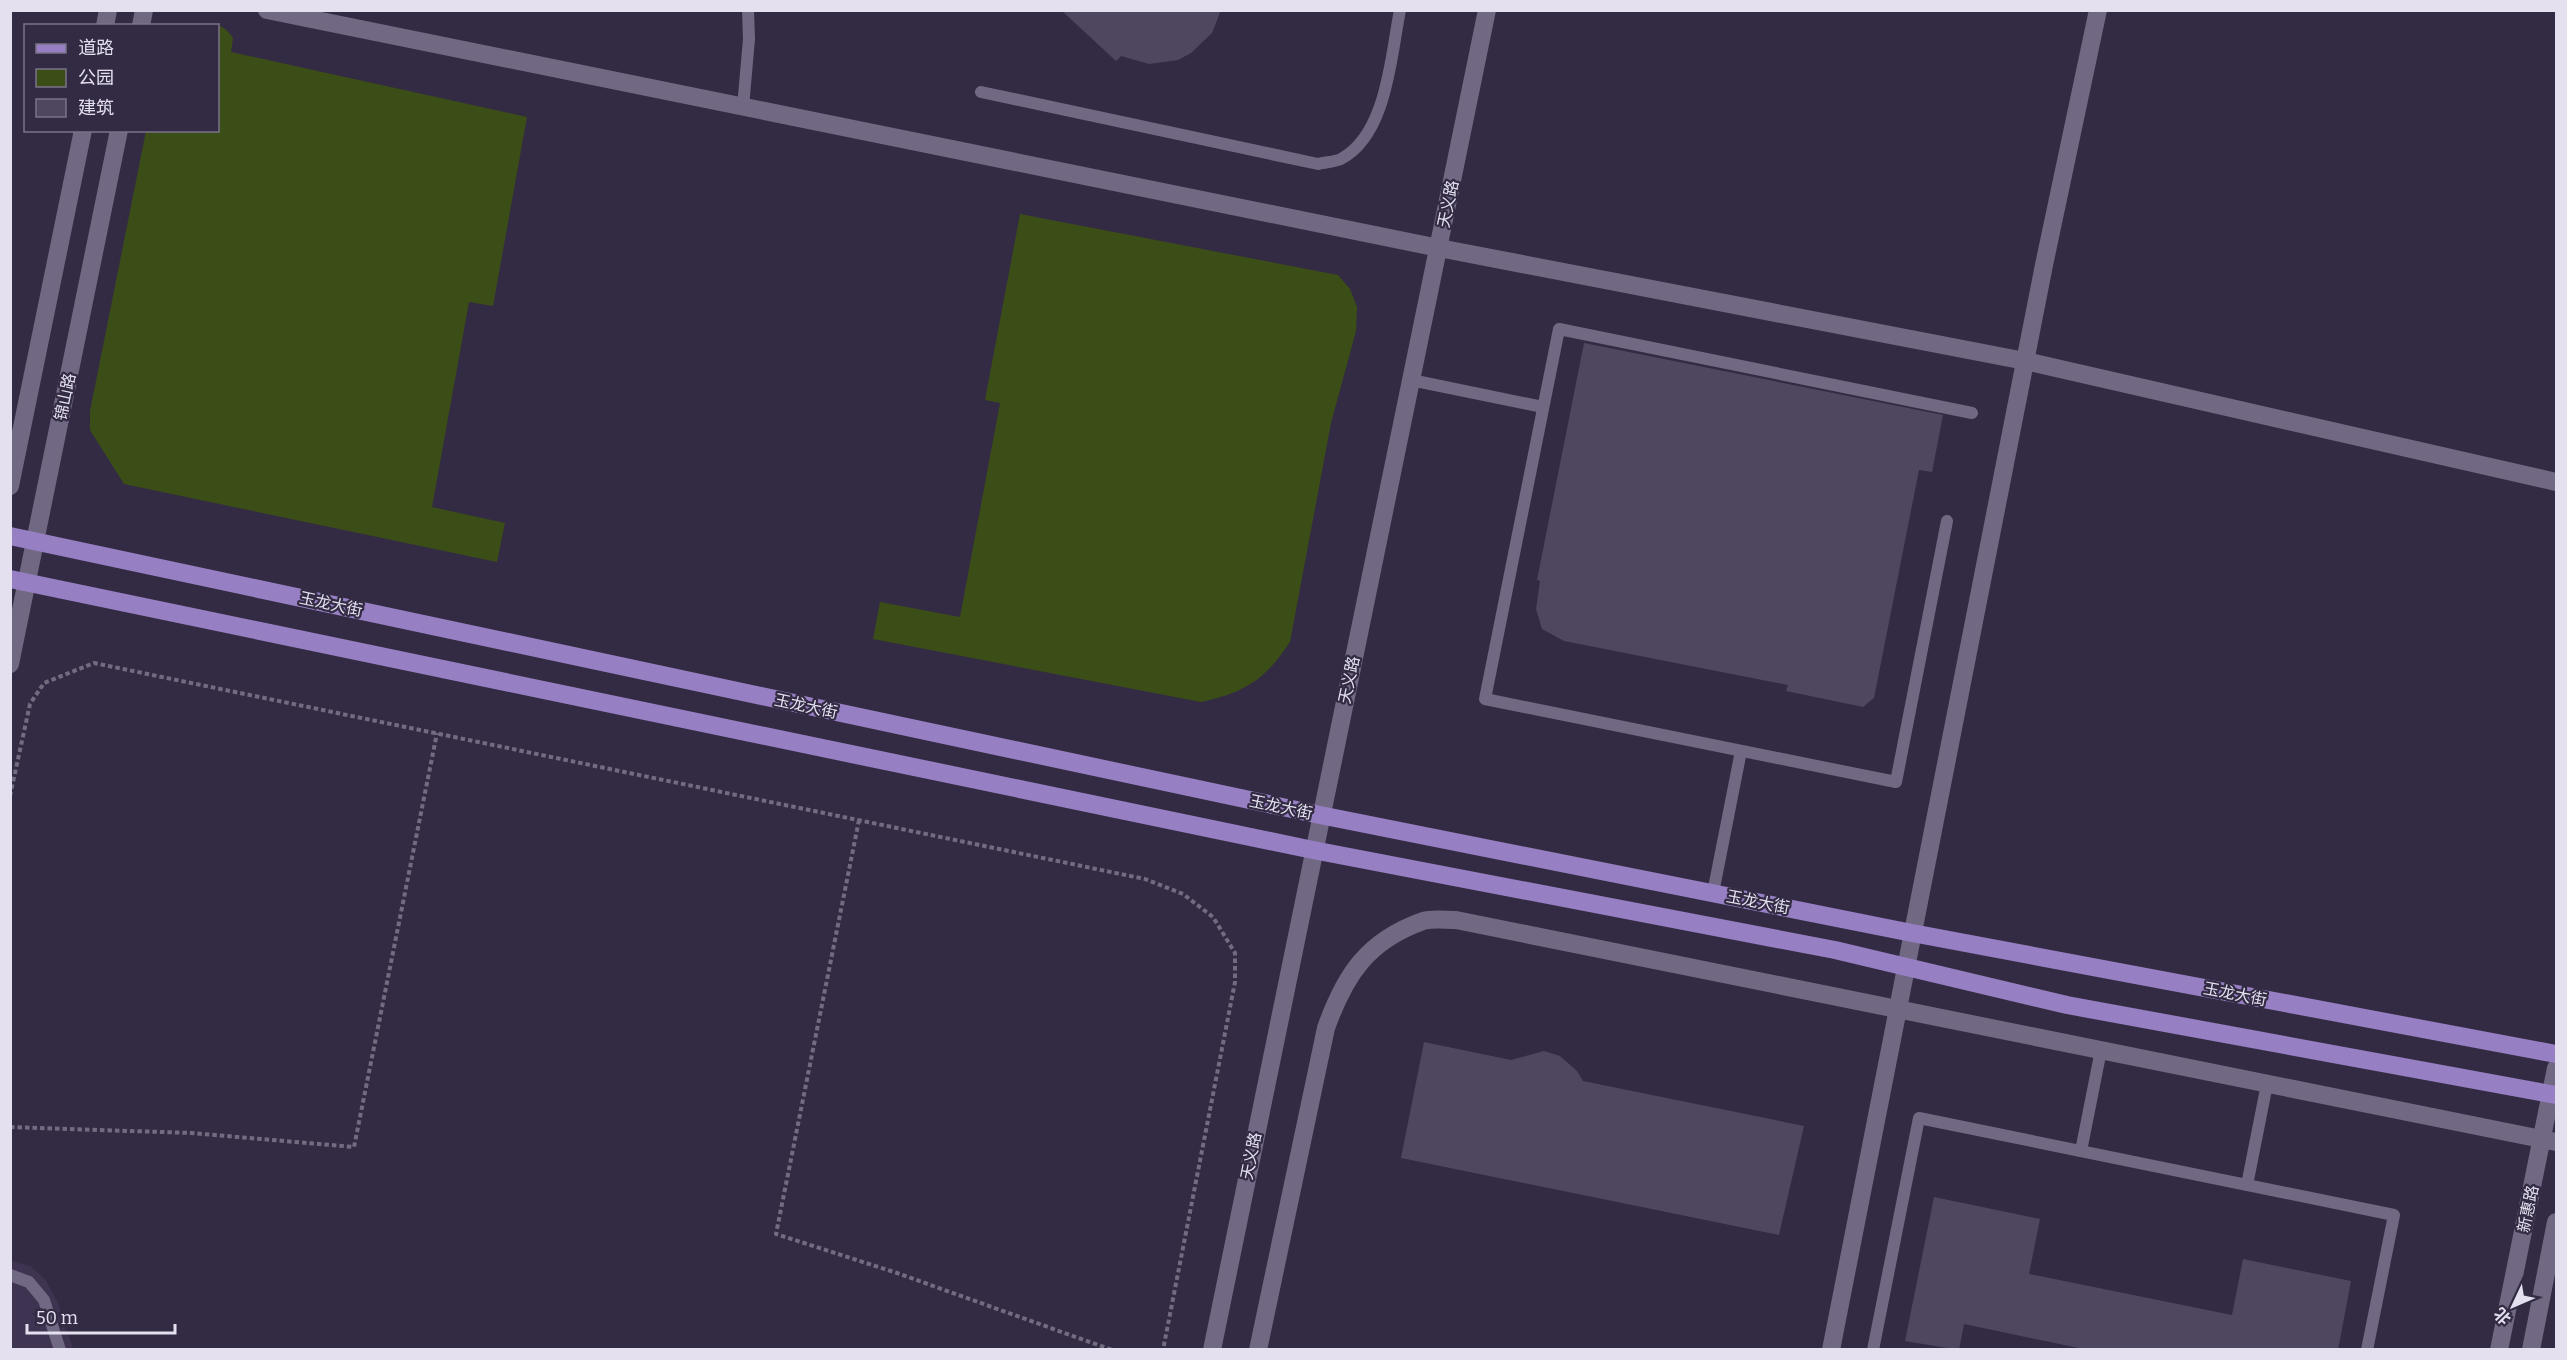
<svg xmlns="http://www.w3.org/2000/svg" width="2567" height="1360" font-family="Bitter,'Noto Sans SC',serif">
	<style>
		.built { fill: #3e3452 }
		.green { fill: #3c4e17 }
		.building { fill: #4f4760 }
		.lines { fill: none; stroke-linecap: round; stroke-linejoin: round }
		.path { stroke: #736c81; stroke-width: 4; stroke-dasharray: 4.5 3; stroke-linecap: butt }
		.lane { stroke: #716984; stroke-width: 12 }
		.street { stroke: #716984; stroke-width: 18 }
		.secondary { stroke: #716984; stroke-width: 18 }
		.primary { stroke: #967fc2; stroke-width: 18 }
		.labels { text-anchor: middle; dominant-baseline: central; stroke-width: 4.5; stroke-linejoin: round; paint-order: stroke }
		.street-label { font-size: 16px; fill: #e4e0f0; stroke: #332b43 }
	</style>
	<rect width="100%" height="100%" fill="#332b43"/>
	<!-- built -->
	<path class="built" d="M 10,1260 L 30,1266 L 45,1279 L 58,1303 L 73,1348 L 79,1349 L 11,1349 Z"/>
	<!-- green -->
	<g class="green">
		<path d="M 209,25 C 222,25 226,28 233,38 L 231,52 L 527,117 L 493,306 L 469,302 L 432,507 L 505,523 L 497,562 L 124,484 L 90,430 L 90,411 L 146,131 L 218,130 L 218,26 Z"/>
		<path d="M 1020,214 L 1338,275 L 1350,289 L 1357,307 L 1356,331 L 1331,423 L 1290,642 C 1266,679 1244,693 1201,702 L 873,639 L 880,602 L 960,617 L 1000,403 L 985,400 Z"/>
	</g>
	<!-- building -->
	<g class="building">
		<path d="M 1061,10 L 1221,10 L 1212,33 L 1191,53 L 1178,60 L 1149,64 L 1121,56 L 1116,61 Z"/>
		<path d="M 1584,343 L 1943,415 L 1932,472 L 1919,470 L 1874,698 L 1863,707 L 1786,691 L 1788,685 L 1564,641 L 1542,629 L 1536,609 L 1540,581 L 1537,580 Z"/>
		<path d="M 1424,1042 L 1511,1060 L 1544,1051 L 1560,1056 L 1577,1071 L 1583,1081 L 1804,1126 L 1779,1235 L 1401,1158 Z"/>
		<path d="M 1934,1197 L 2040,1219 L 2029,1274 L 2232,1315 L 2243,1259 L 2351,1281 L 2338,1350 L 2088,1350 L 1964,1324 L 1959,1350 L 1905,1341 Z"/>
	</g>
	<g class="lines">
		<!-- path -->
		<g class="path">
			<path d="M 10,796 L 30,704 L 44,683 L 94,663 L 1145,879 L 1183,894 L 1213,917 L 1235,953 L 1235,982 L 1163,1350"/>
			<path d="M 859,820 L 776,1234 L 897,1273 L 1112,1350"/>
			<path d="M 10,1127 L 191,1133 L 354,1147 L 437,733"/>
		</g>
		<!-- lane -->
		<g class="lane">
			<path d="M 981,92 L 1318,164 C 1325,162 1335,162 1341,159 C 1387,135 1391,55 1400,10"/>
			<path d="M 743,107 L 749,39 L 748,10"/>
			<path d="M 1411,380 L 1543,407"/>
			<path d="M 1947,521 L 1896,782 L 1485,699 L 1559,329 L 1972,413"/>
			<path d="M 1713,893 L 1741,751"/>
			<path d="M 2081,1151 L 2101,1050"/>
			<path d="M 2247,1185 L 2267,1084"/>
			<path d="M 10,1275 L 29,1282 L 44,1300 L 60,1350"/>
			<path d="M 1873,1350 L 1919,1118 L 2394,1215 L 2367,1350"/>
		</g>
		<!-- street -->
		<g class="street">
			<path d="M 267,10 L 1439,248 L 2025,361 L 2556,482"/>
			<path d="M 1258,1350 L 1326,1028 C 1345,975 1367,941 1423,921 C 1433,918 1446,920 1456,920 L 2556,1142"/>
			<path d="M 1831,1350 L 2044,265 L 2098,10"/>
		</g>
		<!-- secondary -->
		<g class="secondary">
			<path d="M 105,26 L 108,10"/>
			<path d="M 141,26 L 144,10"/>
			<path d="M 10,486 L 83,130"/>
			<path d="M 10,664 L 119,130"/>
			<path d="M 1212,1350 L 1487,10"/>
			<path d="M 2499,1350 L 2556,1068"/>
			<path d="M 2531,1350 L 2556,1222"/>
		</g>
		<!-- primary -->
		<g class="primary">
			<path d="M 10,536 L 1320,815 L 1912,933 L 2556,1054"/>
			<path d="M 10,579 L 1313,850 L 1835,950 L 2067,1005 L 2556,1095"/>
		</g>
	</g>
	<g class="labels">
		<!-- street labels -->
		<g class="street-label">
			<text transform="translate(1448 204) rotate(-78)">天义路</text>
			<text transform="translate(65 397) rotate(-78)">锦山路</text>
			<text transform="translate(331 604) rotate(12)">玉龙大街</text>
			<text transform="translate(1349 680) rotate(-78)">天义路</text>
			<text transform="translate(806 706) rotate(12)">玉龙大街</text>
			<text transform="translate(1281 807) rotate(12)">玉龙大街</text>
			<text transform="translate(1758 902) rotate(11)">玉龙大街</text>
			<text transform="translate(2235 994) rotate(11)">玉龙大街</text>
			<text transform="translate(1251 1156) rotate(-79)">天义路</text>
			<text transform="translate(2528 1209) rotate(-78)">新惠路</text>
		</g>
	</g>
	<!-- border -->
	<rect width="2567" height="1360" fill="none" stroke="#e4e0f0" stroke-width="24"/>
	<!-- legend -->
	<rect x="24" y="24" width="195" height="108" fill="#332b43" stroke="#7a7388" stroke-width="1.5"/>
	<rect x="36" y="44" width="30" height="9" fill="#967fc2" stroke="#7a7388" stroke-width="1.5"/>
	<text x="78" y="54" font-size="18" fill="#e4e0f0">道路</text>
	<rect x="36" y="69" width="30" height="18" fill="#3c4e17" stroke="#7a7388" stroke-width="1.5"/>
	<text x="78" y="84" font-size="18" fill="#e4e0f0">公园</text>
	<rect x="36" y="99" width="30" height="18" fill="#4f4760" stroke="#7a7388" stroke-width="1.5"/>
	<text x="78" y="114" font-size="18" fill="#e4e0f0">建筑</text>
	<!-- north arrow -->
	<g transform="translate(2513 1306) rotate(226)" stroke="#332b43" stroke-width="4.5" paint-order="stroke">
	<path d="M0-4.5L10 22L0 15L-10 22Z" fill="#e4e0f0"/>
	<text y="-9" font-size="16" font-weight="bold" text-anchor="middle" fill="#e4e0f0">北</text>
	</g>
	<!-- scale -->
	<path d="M27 1324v9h148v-9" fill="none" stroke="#e4e0f0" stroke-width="3"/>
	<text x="36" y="1324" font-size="18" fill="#e4e0f0" stroke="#332b43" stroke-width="4.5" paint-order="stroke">50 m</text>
</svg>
